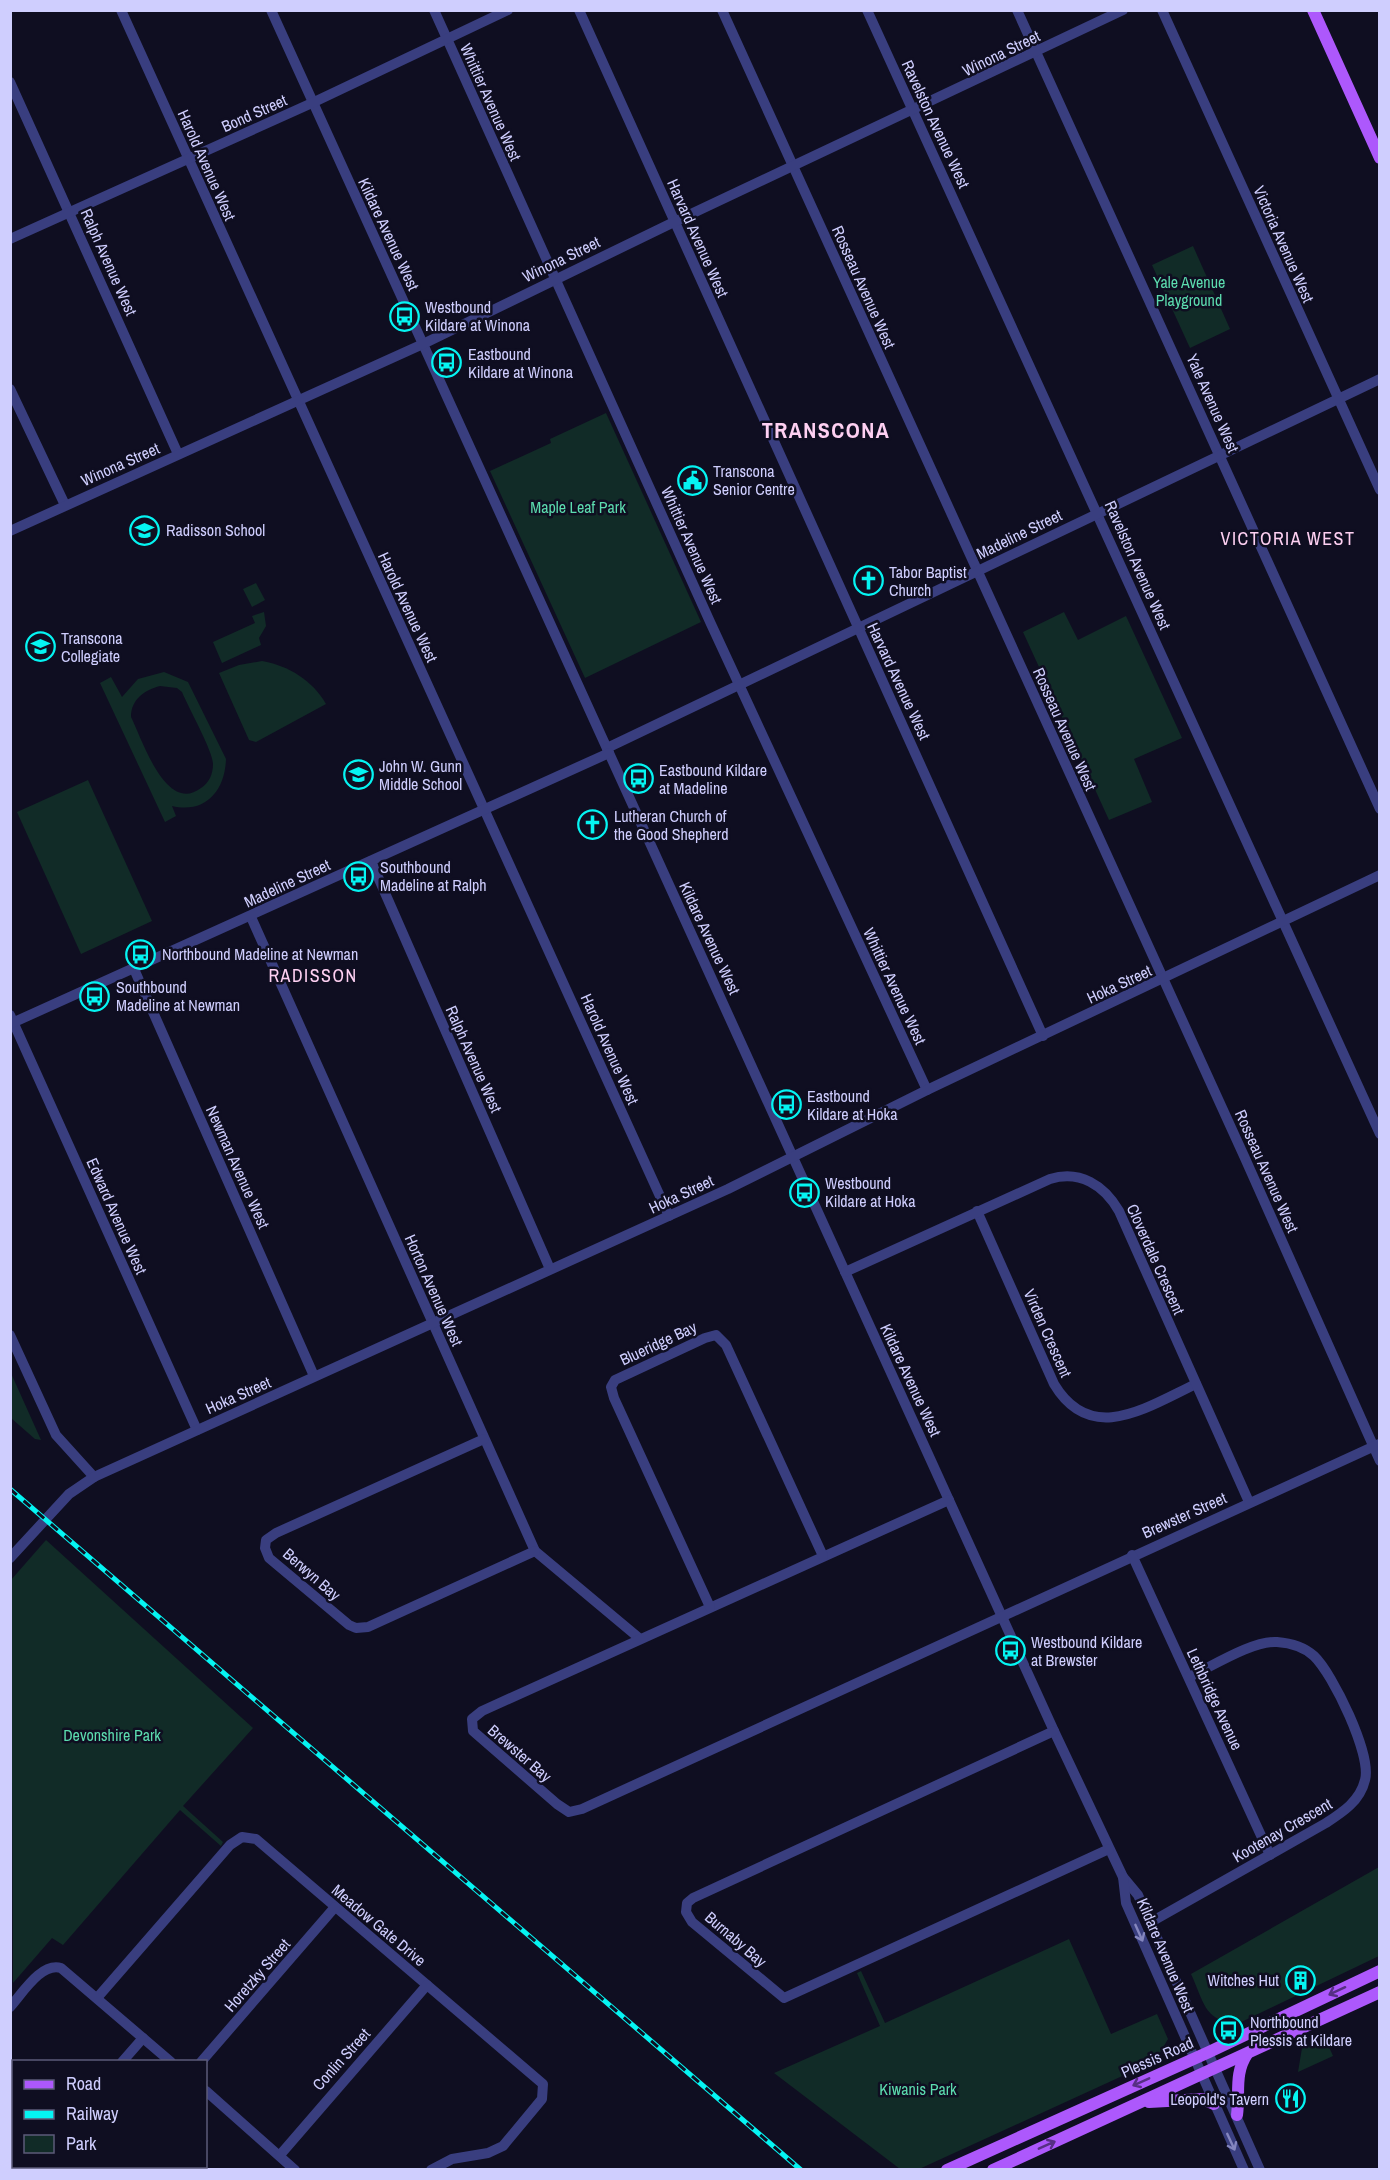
<svg xmlns="http://www.w3.org/2000/svg" width="1390" height="2180" font-family="'Archivo Narrow',sans-serif">
<style>
.green{fill:#112b27;fill-rule:evenodd}
.lines{fill:none;stroke-linecap:round;stroke-linejoin:round}
.minor{stroke:#393e7f;stroke-width:10}
.major{stroke:#ad58fc;stroke-width:12}
.rail-casing{stroke:#05f4f2;stroke-width:5}
.rail{stroke:#0f0e21;stroke-width:3;stroke-dasharray:9;stroke-linecap:butt}
.oneway{stroke:#8486be}
.oneway2{stroke:#562f84}
.labels{text-anchor:middle;dominant-baseline:central;stroke-width:5;stroke-linejoin:round;paint-order:stroke}
.street-label{font-size:16px;fill:#cfcefe;stroke:#0f0e21}
.park-label{font-size:16px;fill:#5cdcaf;stroke:#0f0e21}
.poi-label{font-size:16px;fill:#cfcefe;stroke:#0f0e21;text-anchor:start}
.neighbourhood-label{font-size:18px;letter-spacing:1.5px;fill:#fed0f2;stroke:#0f0e21}
.district-label{font-size:22px;font-weight:bold;letter-spacing:1.5px;fill:#fed0f2;stroke:#0f0e21}
</style>
<rect width="100%" height="100%" fill="#0f0e21"/>
<g class="green">
<path d="M1193 246 1230 329 1190 348 1152 265Z"/>
<path d="M606 413 701 622 585 678 490 471 551 443 550 439Z"/>
<path d="M256 583 265 600 252 607 243 589Z"/>
<path d="M264 612 266 626 259 638 261 645 222 663 213 642 255 623 252 616Z"/>
<path d="M1064 612 1078 640 1126 616 1182 738 1134 759 1152 802 1109 820 1023 632Z"/>
<path d="M262 661C289 666 312 680 326 704L256 742 249 740 219 673 239 665Z"/>
<path d="M164 672 188 682 226 759C225 791 205 814 172 806L176 816 165 822 100 683 111 677 122 697 138 679ZM160 686 177 688 182 692C188 707 213 751 213 764 213 774 209 783 201 788 166 815 142 739 131 717 131 699 145 690 160 686Z"/>
<path d="M88 780 152 921 81 954 17 812Z"/>
<path d="M10 1371 41 1440 35 1439 11 1418Z"/>
<path d="M46 1540 253 1728 183 1806 223 1842 221 1846 180 1810 63 1945 52 1938 13 1983 11 1580Z"/>
<path d="M1379 1867V1956L1235 2025C1203 2018 1204 2002 1191 1974Z"/>
<path d="M1069 1939 1111 2034 1157 2014 1168 2039 1155 2061 917 2170 900 2169 774 2073 880 2026 857 1973 861 1971 885 2023Z"/>
<path d="M1325 2038 1333 2056 1298 2072 1302 2048Z"/>
</g>
<g class="lines">
<g class="minor">
<path d="M121 10 669 1216"/>
<path d="M271 10 1054 1731 1123 1877 1138 1895 1260 2170"/>
<path d="M434 10 711 624 927 1090"/>
<path d="M579 10 1043 1036"/>
<path d="M722 10 1244 1156 1380 1461"/>
<path d="M867 10 1380 1134"/>
<path d="M1017 10 1380 809"/>
<path d="M1162 10 1380 490"/>
<path d="M10 82 178 454"/>
<path d="M10 239 312 103 508 10"/>
<path d="M10 389 65 505"/>
<path d="M10 531 423 344 674 222 1123 10"/>
<path d="M607 748 1380 379"/>
<path d="M371 861 550 1269"/>
<path d="M251 917 535 1551 639 1638"/>
<path d="M134 969 314 1376"/>
<path d="M10 1015 197 1430"/>
<path d="M10 1024 609 753"/>
<path d="M977 1211 1054 1384C1091 1446 1147 1407 1196 1384"/>
<path d="M845 1272 1050 1179C1080 1170 1104 1185 1119 1211L1249 1502"/>
<path d="M10 1335 56 1435 94 1477"/>
<path d="M484 1439 276 1533 266 1540 265 1548 269 1558 349 1625 356 1628 368 1627 535 1551"/>
<path d="M949 1500 482 1711 472 1719 473 1731 557 1804 569 1812 582 1809 1379 1444"/>
<path d="M1132 1555 1270 1855"/>
<path d="M10 1558 69 1494 94 1477 728 1189 927 1090 1380 875"/>
<path d="M710 1607 614 1398 611 1387 615 1380 705 1338 716 1335 726 1345 823 1556"/>
<path d="M1054 1731 693 1898 687 1903 686 1912 692 1922 784 1998 1109 1849"/>
<path d="M1123 1877 1126 1903 1244 2170"/>
<path d="M1151 1922 1326 1823C1343 1812 1360 1801 1365 1780 1372 1755 1333 1674 1314 1656 1303 1646 1291 1643 1277 1642 1253 1640 1211 1667 1189 1677"/>
<path d="M97 1998 230 1845 242 1837 256 1839 543 2084 542 2099 503 2146 488 2153 452 2159 431 2170"/>
<path d="M10 2007C22 1994 41 1962 61 1968L171 2062"/>
<path d="M122 2062 143 2038"/>
<path d="M201 2062 335 1907"/>
<path d="M206 2091 295 2170"/>
<path d="M280 2155 427 1985"/>
<path d="M29 2170 32 2166"/>
</g>
<g class="major">
<path d="M1313 10 1380 158"/>
<path d="M1149 2102 1203 2099 1214 2104"/>
<path d="M1237 2115C1240 2092 1234 2074 1247 2054"/>
<path d="M947 2170 1209 2052 1380 1971"/>
<path d="M993 2170 1380 1992"/>
</g>
<defs>
<path id="rail" d="M10 1489 801 2170"/>
</defs>
<use href="#rail" class="rail-casing"/>
<use href="#rail" class="rail"/>
</g>
<defs><path id="oneway-shaft" d="M-6 0H5M1.5-3L5.5 0L1.5 3" fill="none" stroke-width="1.6" stroke-linecap="round" stroke-linejoin="round" transform="scale(1.5)"/></defs>
<g class="oneway">
<use href="#oneway-shaft" transform="translate(1139 1933) rotate(66)"/>
<use href="#oneway-shaft" transform="translate(1231 2142) rotate(65)"/>
</g>
<g class="oneway2">
<use href="#oneway-shaft" transform="translate(1337 1991) rotate(155)"/>
<use href="#oneway-shaft" transform="translate(1141 2082) rotate(156)"/>
<use href="#oneway-shaft" transform="translate(1047 2145) rotate(-24)"/>
</g>
<defs>
<symbol id="bus-ring" viewBox="-11 -11 22 22"><circle r="9.5" fill="#0f0e21" stroke="#05f4f2" stroke-width="1.5"/><path d="M-5-6H5V4H4V6H2V4H-2V6H-4V4H-5ZM-3.5-4V0h7V-4ZM-3.5 1.2v1.5H-2V1.2ZM2 1.2v1.5H3.5V1.2Z" fill="#05f4f2"/></symbol>
<symbol id="civic-ring" viewBox="-11 -11 22 22"><circle r="9.5" fill="#0f0e21" stroke="#05f4f2" stroke-width="1.5"/><path d="M-.6-6.5H3V-4.5H.6V-3L4-1V1h2V6H-6V1h2V-1L-.6-3ZM-1.2 2.5V6h2.4V2.5Z" fill="#05f4f2"/></symbol>
<symbol id="school-ring" viewBox="-11 -11 22 22"><circle r="9.5" fill="#0f0e21" stroke="#05f4f2" stroke-width="1.5"/><path d="M0-5L7-2L0 1L-7-2ZM-4 1L0 2.5L4 1V4Q0 6-4 4Z" fill="#05f4f2"/></symbol>
<symbol id="church-ring" viewBox="-11 -11 22 22"><circle r="9.5" fill="#0f0e21" stroke="#05f4f2" stroke-width="1.5"/><path d="M-1.2-6h2.4v3.5h3.3v2.4h-3.3V6h-2.4V-.1h-3.3v-2.4h3.3Z" fill="#05f4f2"/></symbol>
<symbol id="building-ring" viewBox="-11 -11 22 22"><circle r="9.5" fill="#0f0e21" stroke="#05f4f2" stroke-width="1.5"/><path d="M-4-6H4V6H1V3H-1V6H-4ZM-2.5-4.3h1.7v1.8h-1.7ZM.8-4.3h1.7v1.8H.8ZM-2.5-1h1.7V.8h-1.7ZM.8-1h1.7V.8H.8Z" fill="#05f4f2"/></symbol>
<symbol id="restaurant-ring" viewBox="-11 -11 22 22"><circle r="9.5" fill="#0f0e21" stroke="#05f4f2" stroke-width="1.5"/><path d="M-5-6h1v4h1v-4h1v4h1v-4h1v5L-1.5 .5V6h-2V.5L-5-1ZM5-6V6H3V1.5H1.5Q1.5-4 5-6Z" fill="#05f4f2"/></symbol>
</defs>
<g fill-rule="evenodd">
<use href="#bus-ring" x="388" y="300" width="33" height="33"/>
<use href="#bus-ring" x="430" y="346" width="33" height="33"/>
<use href="#civic-ring" x="676" y="464" width="33" height="33"/>
<use href="#school-ring" x="128" y="514" width="33" height="33"/>
<use href="#church-ring" x="852" y="564" width="33" height="33"/>
<use href="#school-ring" x="24" y="630" width="33" height="33"/>
<use href="#school-ring" x="342" y="758" width="33" height="33"/>
<use href="#bus-ring" x="622" y="762" width="33" height="33"/>
<use href="#church-ring" x="576" y="808" width="33" height="33"/>
<use href="#bus-ring" x="342" y="860" width="33" height="33"/>
<use href="#bus-ring" x="124" y="938" width="33" height="33"/>
<use href="#bus-ring" x="78" y="980" width="33" height="33"/>
<use href="#bus-ring" x="770" y="1088" width="33" height="33"/>
<use href="#bus-ring" x="788" y="1176" width="33" height="33"/>
<use href="#bus-ring" x="994" y="1634" width="33" height="33"/>
<use href="#building-ring" x="1284" y="1964" width="33" height="33"/>
<use href="#bus-ring" x="1212" y="2014" width="33" height="33"/>
<use href="#restaurant-ring" x="1274" y="2082" width="33" height="33"/>
</g>
<g class="labels">
<g class="street-label">
<text transform="translate(1001 53) rotate(-26)">Winona Street</text>
<text transform="translate(491 102) rotate(66)">Whittier Avenue West</text>
<text transform="translate(254 113) rotate(-24)">Bond Street</text>
<text transform="translate(936 124) rotate(65)">Ravelston Avenue West</text>
<text transform="translate(207 165) rotate(66)">Harold Avenue West</text>
<text transform="translate(389 234) rotate(65)">Kildare Avenue West</text>
<text transform="translate(698 238) rotate(66)">Harvard Avenue West</text>
<text transform="translate(1284 244) rotate(66)">Victoria Avenue West</text>
<text transform="translate(561 259) rotate(-26)">Winona Street</text>
<text transform="translate(109 262) rotate(66)">Ralph Avenue West</text>
<text transform="translate(864 287) rotate(66)">Rosseau Avenue West</text>
<text transform="translate(1213 403) rotate(66)">Yale Avenue West</text>
<text transform="translate(120 464) rotate(-24)">Winona Street</text>
<text transform="translate(1019 534) rotate(-26)">Madeline Street</text>
<text transform="translate(692 545) rotate(66)">Whittier Avenue West</text>
<text transform="translate(1138 565) rotate(66)">Ravelston Avenue West</text>
<text transform="translate(408 607) rotate(65)">Harold Avenue West</text>
<text transform="translate(899 681) rotate(65)">Harvard Avenue West</text>
<text transform="translate(1065 729) rotate(66)">Rosseau Avenue West</text>
<text transform="translate(287 883) rotate(-25)">Madeline Street</text>
<text transform="translate(710 938) rotate(65)">Kildare Avenue West</text>
<text transform="translate(1119 984) rotate(-25)">Hoka Street</text>
<text transform="translate(895 986) rotate(65)">Whittier Avenue West</text>
<text transform="translate(610 1049) rotate(66)">Harold Avenue West</text>
<text transform="translate(474 1059) rotate(66)">Ralph Avenue West</text>
<text transform="translate(238 1167) rotate(66)">Newman Avenue West</text>
<text transform="translate(1267 1171) rotate(66)">Rosseau Avenue West</text>
<text transform="translate(681 1194) rotate(-25)">Hoka Street</text>
<text transform="translate(117 1216) rotate(66)">Edward Avenue West</text>
<text transform="translate(1156 1259) rotate(66)">Cloverdale Crescent</text>
<text transform="translate(434 1290) rotate(66)">Horton Avenue West</text>
<text transform="translate(1048 1333) rotate(66)">Virden Crescent</text>
<text transform="translate(658 1343) rotate(-25)">Blueridge Bay</text>
<text transform="translate(911 1380) rotate(65)">Kildare Avenue West</text>
<text transform="translate(238 1395) rotate(-24)">Hoka Street</text>
<text transform="translate(1184 1515) rotate(-24)">Brewster Street</text>
<text transform="translate(312 1574) rotate(41)">Berwyn Bay</text>
<text transform="translate(1215 1699) rotate(65)">Lethbridge Avenue</text>
<text transform="translate(520 1753) rotate(41)">Brewster Bay</text>
<text transform="translate(1282 1830) rotate(-30)">Kootenay Crescent</text>
<text transform="translate(379 1925) rotate(40)">Meadow Gate Drive</text>
<text transform="translate(736 1939) rotate(41)">Burnaby Bay</text>
<text transform="translate(1166 1955) rotate(67)">Kildare Avenue West</text>
<text transform="translate(257 1975) rotate(-49)">Horetzky Street</text>
<text transform="translate(1157 2057) rotate(-24)">Plessis Road</text>
<text transform="translate(341 2059) rotate(-48)">Conlin Street</text>
</g>
<g class="park-label">
<text x="1189" y="282">Yale Avenue<tspan x="1189" dy="18">Playground</tspan></text>
<text x="578" y="507">Maple Leaf Park</text>
<text x="112" y="1735">Devonshire Park</text>
<text x="918" y="2089">Kiwanis Park</text>
</g>
<g class="poi-label">
<text x="425" y="307">Westbound<tspan x="425" dy="18">Kildare at Winona</tspan></text>
<text x="468" y="354">Eastbound<tspan x="468" dy="18">Kildare at Winona</tspan></text>
<text x="713" y="471">Transcona<tspan x="713" dy="18">Senior Centre</tspan></text>
<text x="166" y="530">Radisson School</text>
<text x="889" y="572">Tabor Baptist<tspan x="889" dy="18">Church</tspan></text>
<text x="61" y="638">Transcona<tspan x="61" dy="18">Collegiate</tspan></text>
<text x="379" y="766">John W. Gunn<tspan x="379" dy="18">Middle School</tspan></text>
<text x="659" y="770">Eastbound Kildare<tspan x="659" dy="18">at Madeline</tspan></text>
<text x="614" y="816">Lutheran Church of<tspan x="614" dy="18">the Good Shepherd</tspan></text>
<text x="380" y="867">Southbound<tspan x="380" dy="18">Madeline at Ralph</tspan></text>
<text x="162" y="954">Northbound Madeline at Newman</text>
<text x="116" y="987">Southbound<tspan x="116" dy="18">Madeline at Newman</tspan></text>
<text x="807" y="1096">Eastbound<tspan x="807" dy="18">Kildare at Hoka</tspan></text>
<text x="825" y="1183">Westbound<tspan x="825" dy="18">Kildare at Hoka</tspan></text>
<text x="1031" y="1642">Westbound Kildare<tspan x="1031" dy="18">at Brewster</tspan></text>
<text x="1279" y="1980" text-anchor="end">Witches Hut</text>
<text x="1250" y="2022">Northbound<tspan x="1250" dy="18">Plessis at Kildare</tspan></text>
<text x="1269" y="2099" text-anchor="end">Leopold's Tavern</text>
</g>
<g class="neighbourhood-label">
<text x="1288" y="538">VICTORIA WEST</text>
<text x="313" y="975">RADISSON</text>
</g>
<g class="district-label">
<text x="826" y="430">TRANSCONA</text>
</g>
</g>
<rect width="1390" height="2180" fill="none" stroke="#cfcefe" stroke-width="24"/>
<rect x="12" y="2060" width="195" height="108" fill="#0f0e21" stroke="#5c5b79" stroke-width="1.5"/>
<rect x="24" y="2080" width="30" height="9" fill="#ad58fc" stroke="#5c5b79" stroke-width="1.5"/>
<text x="66" y="2090" font-size="18" fill="#cfcefe">Road</text>
<rect x="24" y="2110" width="30" height="9" fill="#05f4f2" stroke="#5c5b79" stroke-width="1.5"/>
<text x="66" y="2120" font-size="18" fill="#cfcefe">Railway</text>
<rect x="24" y="2135" width="30" height="18" fill="#112b27" stroke="#5c5b79" stroke-width="1.5"/>
<text x="66" y="2150" font-size="18" fill="#cfcefe">Park</text>
</svg>
